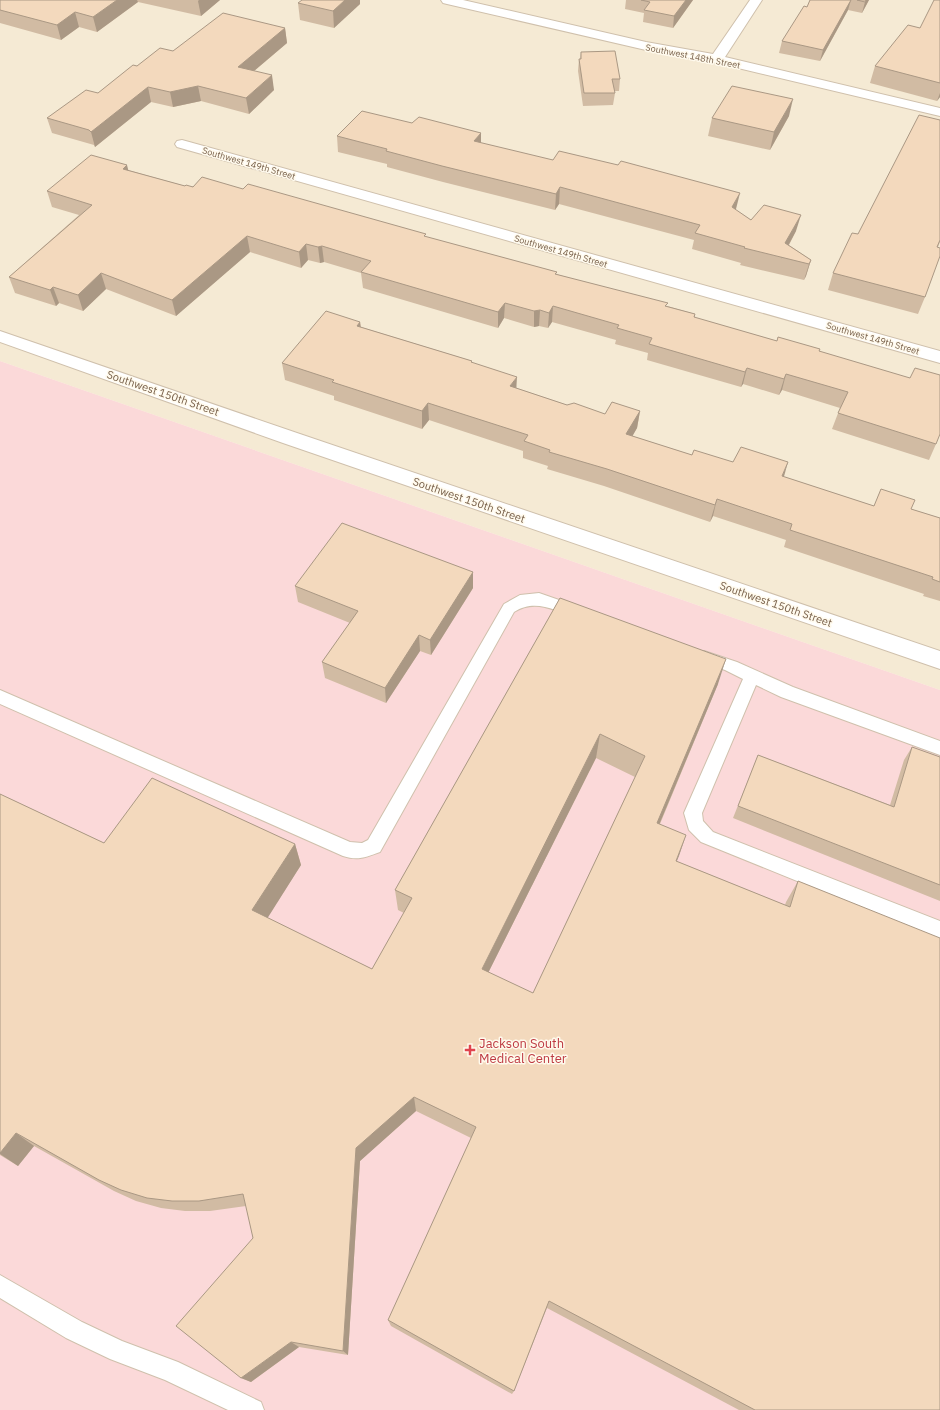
<svg xmlns="http://www.w3.org/2000/svg" width="940" height="1410" font-family="'IBM Plex Sans',sans-serif">
<style>
.residential{fill:#f5ead4}
.medical{fill:#fbd9d9}
.lines{fill:none;stroke-linecap:round;stroke-linejoin:round}
.service-casing{stroke:#cfc0ac;stroke-width:2}
.minor-casing{stroke:#cfc0ac;stroke-width:2}
.service{fill:#fff;fill-rule:evenodd}
.minor{fill:#fff;fill-rule:evenodd}
.wall{fill:#d1bba3;fill-rule:evenodd}
.shaded-wall{fill:#aa9884}
.building{fill:#f3d9bd;stroke:#aa9884;fill-rule:evenodd}
.health-dot{fill:#e0444e;stroke:#fffaed;stroke-width:1.5}
.labels{text-anchor:middle;dominant-baseline:central;stroke-width:3;stroke-linejoin:round;paint-order:stroke}
.far-street-label{font-size:9px;fill:#78604a;stroke:#fffaed}
.street-label{font-size:11px;fill:#78604a;stroke:#fffaed}
.near-health-label{font-size:13px;fill:#be3a42;stroke:#fffaed;text-anchor:start}
</style>
<rect width="100%" height="100%" fill="#fdf7e6"/>
<path class="residential" d="M0 0H940V690L0 361Z"/>
<path class="medical" d="M0 361 940 690V1410H0Z"/>
<g class="lines">
<defs>
<g id="service">
<path d="M539 593 582 608 585 612 582 616 577 618C555 611 536 598 514 612L380 852C366 857 358 861 343 856L0 704V690L350 842 362 843 368 840 504 604 520 595Z"/>
<path d="M704 651 737 662 793 687 940 741V755L781 697 756 685 702 813 703 821 713 832 940 921V939L701 842 689 830 684 813 743 679 725 670 699 661 696 657 699 653Z"/>
<path d="M0 1275 82 1322 122 1341 178 1362 261 1402 264 1410H228L165 1380 110 1359 66 1338 0 1298Z"/>
</g>
<g id="minor">
<path d="M441 0H463L646 42 713 54 750 0H762L725 57 940 108V116L717 63 646 50 447 4 443 3Z"/>
<path d="M182 140 940 351V363L177 147 175 144 177 141Z"/>
<path d="M0 331 297 433 940 651V669L283 443 0 342Z"/>
</g>
</defs>
<use href="#service" class="service-casing"/>
<use href="#minor" class="minor-casing"/>
<use href="#service" class="service"/>
<use href="#minor" class="minor"/>
</g>
<g class="wall">
<path d="M0 0H220L201 16 138 2 97 32 79 27 61 40 0 23Z"/>
<path d="M626 0H693L673 28 643 22 644 13 625 9Z"/>
<path d="M810 0H869L862 13 848 10 820 61 779 53 782 41 807 7Z"/>
<path d="M940 0V97L937 101 870 83 875 66 920 28Z"/>
<path d="M298 3 360 4 334 28 300 20Z"/>
<path d="M285 28 287 43 254 71 274 90 249 114 201 101 173 107 151 102 95 147 94 145 52 133 47 118 98 93 137 66 173 51Z"/>
<path d="M581 52 620 79 619 91H614L615 93 613 105 583 106 578 71 579 59H580Z"/>
<path d="M789 116 770 150 708 136 712 118Z"/>
<path d="M940 120V242L938 247 925 297 918 314 828 290 833 273 858 234Z"/>
<path d="M412 123 481 133V143L736 209V210L751 220 796 231 789 245 811 260 806 276 804 280 740 265 741 263 692 249 694 240 559 204 555 210 443 182 387 167V164L338 152 337 136Z"/>
<path d="M128 170 185 186 243 189 426 237 557 272 556 274 695 314V318L777 341 820 351 936 444 929 460 832 429 840 408 782 390 779 395 743 384 741 387 647 360 648 353 615 344 616 340 552 322 548 328 539 326 534 327 504 318 498 328 363 288 361 273 324 262 320 263 308 260 301 268 250 252 176 316 106 289 83 311 59 303 56 306 15 293 9 277 79 215 52 207 47 191Z"/>
<path d="M360 322 361 327 472 361V363L516 388 567 405 605 414 640 411 637 428 632 436 692 455 733 462 784 477 874 506 881 489 911 509 940 518V601L923 596 924 594 784 547 786 540 713 516 710 522 604 486 547 469 548 466 523 458V451L429 420 422 429 334 400V396L285 380 282 363Z"/>
<path d="M295 586 473 588 431 655 420 651 386 703 325 678 322 662 350 623 298 602Z"/>
<path d="M560 598 718 684 660 824 676 861 785 905 786 902 798 881 940 1410H739L547 1308 514 1391 512 1394 391 1326 388 1320 471 1138 416 1111 360 1161 348 1355 299 1347 251 1382 241 1378 253 1238 246 1206 210 1211H185L161 1208 136 1201 114 1191 34 1146 18 1166 0 1155V794L104 843 295 844 301 865 267 918 372 969 404 913 398 910 395 890ZM596 758 635 777 533 993 488 973Z"/>
<path d="M912 747 940 757V901L733 818 758 755 890 805 904 760Z"/>
</g>
<g class="shaded-wall">
<path d="M117 0H137L138 2 97 32 93 17Z"/>
<path d="M199 0H220L201 16 198 1Z"/>
<path d="M345 0H360V4L334 28 333 11Z"/>
<path d="M686 0H693L673 28 674 16Z"/>
<path d="M851 0 848 10 820 61 823 50Z"/>
<path d="M866 0H869L862 13 865 2Z"/>
<path d="M75 12 79 27 61 40 57 25Z"/>
<path d="M285 28 287 43 241 82 238 67Z"/>
<path d="M272 75 274 90 249 114 246 98Z"/>
<path d="M198 86 201 101 173 107 170 92Z"/>
<path d="M148 87 151 102 95 147 91 132Z"/>
<path d="M940 93V97L937 101Z"/>
<path d="M793 99 789 116 770 150 774 132Z"/>
<path d="M481 133V149L474 141Z"/>
<path d="M127 165 131 181 123 169Z"/>
<path d="M560 187 559 204 555 210 556 194Z"/>
<path d="M740 193 736 209 728 223 732 207Z"/>
<path d="M801 215 796 231 781 259 785 243Z"/>
<path d="M247 236 250 252 176 316 172 300Z"/>
<path d="M306 244 308 260 301 268 299 252Z"/>
<path d="M322 246 324 262 320 263 318 247Z"/>
<path d="M811 260 806 276 804 280 809 264Z"/>
<path d="M101 273 106 289 83 311 78 295Z"/>
<path d="M53 287 59 303 56 306 50 290Z"/>
<path d="M505 303 504 318 498 328V312Z"/>
<path d="M553 306 552 322 548 328 549 313Z"/>
<path d="M540 310 539 326 534 327V311Z"/>
<path d="M360 322 362 340 357 326Z"/>
<path d="M747 368 743 384 741 387 745 372Z"/>
<path d="M786 374 782 390 779 395 784 379Z"/>
<path d="M517 377 516 394 510 386Z"/>
<path d="M428 403 429 420 422 429V411Z"/>
<path d="M640 411 637 428 624 451 626 434Z"/>
<path d="M788 462 783 480 782 476Z"/>
<path d="M717 499 713 516 710 522 715 505Z"/>
<path d="M473 572V588L431 655 430 640Z"/>
<path d="M419 635 420 651 386 703 385 688Z"/>
<path d="M726 659 718 684 651 844 657 823Z"/>
<path d="M600 734 596 758 481 987 482 969Z"/>
<path d="M686 835 679 856 668 882 676 861Z"/>
<path d="M295 844 301 865 260 930 252 910Z"/>
<path d="M414 1097 416 1111 360 1161 348 1355 343 1351 356 1148Z"/>
<path d="M16 1133 34 1146 18 1166 0 1154V1153Z"/>
<path d="M291 1342 299 1347 251 1382 241 1378Z"/>
</g>
<g class="building">
<path d="M0 0H117L93 17 75 12 57 25 0 10Z"/>
<path d="M302 0H345L333 11 298 3Z"/>
<path d="M641 0H686L674 16 644 10 650 2Z"/>
<path d="M810 0H851L823 50 782 41 804 6 807 7Z"/>
<path d="M857 0H866L865 2Z"/>
<path d="M934 0H940V83L875 66 908 25 920 28Z"/>
<path d="M223 13 285 28 238 67 272 75 246 98 198 86 170 92 148 87 91 132 89 130 47 118 86 90 98 93 133 65 137 66 160 48 173 51Z"/>
<path d="M615 51 620 79H612L615 93H584L579 59H581V52Z"/>
<path d="M732 86 793 99 774 132 712 118Z"/>
<path d="M362 111 412 123 419 117 481 133 474 141 553 160 559 151 618 165 621 161 740 193 732 207 751 220 764 205 801 215 785 243 811 260 809 264 744 248 745 247 695 233 700 225 560 187 556 194 442 166 386 151 387 149 337 136Z"/>
<path d="M919 115 940 120V240L937 247 940 248V256L925 297 833 273 852 233 858 234Z"/>
<path d="M91 155 127 165 123 169 185 186 186 185 193 187 202 177 243 189 248 184 426 234 424 236 557 272 555 274 668 303 665 306 695 314 694 317 777 341 778 337 820 349 819 351 910 378 915 368 940 375V434L936 444 838 413 848 392 786 374 784 379 747 368 745 372 649 344 652 338 617 328 619 325 553 306 549 313 540 310 534 311 505 303 498 312 361 272 371 261 322 246 318 247 306 244 299 252 247 236 172 300 101 273 78 295 53 287 50 290 9 277 92 205 47 191Z"/>
<path d="M326 311 360 322 357 326 472 361 471 362 517 377 510 386 567 405 574 403 605 414 612 402 640 411 626 434 692 455 694 450 733 462 741 447 788 462 782 476 874 506 881 489 915 500 911 509 940 518V582L932 579 933 577 790 530 792 524 717 499 715 505 607 469 549 452 550 450 524 441 528 435 428 403 422 411 332 382 334 380 282 363Z"/>
<path d="M342 523 473 572 430 640 419 635 385 688 322 662 358 611 295 586Z"/>
<path d="M560 598 726 659 657 823 686 835 676 861 790 907 798 881 940 938V1410H755L549 1301 514 1391 388 1320 476 1127 414 1097 356 1148 343 1351 291 1342 241 1378 176 1326 253 1238 243 1194 199 1201H172L147 1198 121 1190 99 1180 16 1133 0 1153V794L104 843 152 778 295 844 252 910 372 969 412 898 395 890ZM600 734 645 756 533 993 482 969Z"/>
<path d="M912 747 940 757V885L738 806 758 755 894 807Z"/>
</g>
<path class="health-dot" d="M468 1044h4v4h4v4h-4v4h-4v-4h-4v-4h4z"/>
<g class="labels">
<g class="far-street-label">
<text transform="translate(693 56) rotate(11)">Southwest 148th Street</text>
<text transform="translate(249 163) rotate(16)">Southwest 149th Street</text>
<text transform="translate(561 251) rotate(16)">Southwest 149th Street</text>
<text transform="translate(873 338) rotate(16)">Southwest 149th Street</text>
</g>
<g class="street-label">
<text transform="translate(163 393) rotate(19)">Southwest 150th Street</text>
<text transform="translate(469 500) rotate(19)">Southwest 150th Street</text>
<text transform="translate(776 604) rotate(19)">Southwest 150th Street</text>
</g>
<g class="near-health-label">
<text x="479" y="1043">Jackson South<tspan x="479" dy="15">Medical Center</tspan></text>
</g>
</g>
</svg>
